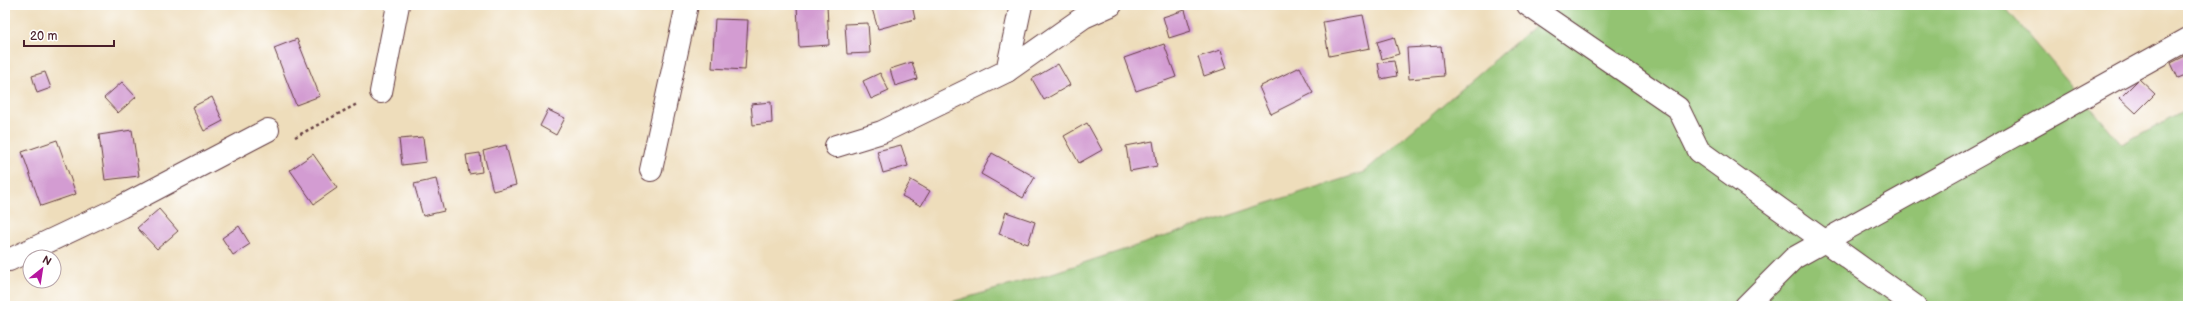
<svg xmlns="http://www.w3.org/2000/svg" width="2193" height="311" font-family="'Balsamiq Sans',sans-serif">
<style>
.green{fill:#93c372;stroke:#6e714e}
.building{fill:#d39cd2}
.lines{fill:none;stroke-linecap:round;stroke-linejoin:round}
.street-casing{stroke:#633c41;stroke-width:24}
.path{stroke:#633c41;stroke-width:2.5;stroke-dasharray:3 3;stroke-linecap:butt}
.street{stroke:#fff;stroke-width:22}
</style>
<rect width="100%" height="100%" fill="#fff"/>
<filter id="ink" filterUnits="userSpaceOnUse"><feTurbulence type="fractalNoise" baseFrequency=".025" numOctaves="2"/><feDisplacementMap in="SourceGraphic" scale="8" xChannelSelector="R" yChannelSelector="G"/><feConvolveMatrix kernelMatrix="1 2 1 2 8 2 1 2 1" color-interpolation-filters="sRGB"/></filter>
<filter id="wash" filterUnits="userSpaceOnUse"><feTurbulence type="fractalNoise" baseFrequency=".012" numOctaves="4" result="noise"/><feDisplacementMap in="SourceGraphic" scale="16" xChannelSelector="R" yChannelSelector="G"/><feGaussianBlur stdDeviation="0.9" result="paint"/><feColorMatrix in="noise" values="0 0 0 0 0 0 0 0 0 0 0 0 0 0 0 0 0 1.4 0 .05"/><feComposite in="paint" operator="in"/></filter>
<g filter="url(#wash)">
<rect width="100%" height="100%" fill="#edb"/>
<path class="green" d="M1559 5H2003L2122 144 2188 108V306H937L1043 276 1364 172Z"/>
<g id="blocks">
<g class="building">
<path d="M141 5H155L143 9Z"/>
<path d="M797 5H827L829 45 799 47Z"/>
<path d="M871 5H912L915 19 878 29Z"/>
<path d="M1185 10 1191 31 1169 38 1163 17Z"/>
<path d="M1363 15 1370 48 1329 56 1323 22Z"/>
<path d="M715 19 748 20 745 70 712 68Z"/>
<path d="M868 23 870 53 847 54 845 24Z"/>
<path d="M1394 37 1399 54 1382 59 1377 42Z"/>
<path d="M297 39 320 96 296 105 274 48Z"/>
<path d="M1164 44 1176 77 1136 91 1124 58Z"/>
<path d="M1441 46 1444 76 1409 79 1407 48Z"/>
<path d="M1221 50 1227 68 1204 76 1198 57Z"/>
<path d="M2185 56 2188 62V74L2178 78 2171 63Z"/>
<path d="M1394 61 1397 76 1381 79 1378 63Z"/>
<path d="M912 62 917 79 895 86 890 69Z"/>
<path d="M1058 64 1070 85 1044 100 1032 79Z"/>
<path d="M1300 67 1313 93 1271 114 1259 87Z"/>
<path d="M45 72 51 88 37 93 32 76Z"/>
<path d="M880 73 889 91 871 99 863 81Z"/>
<path d="M2139 79 2155 94 2136 113 2120 98Z"/>
<path d="M122 82 136 97 118 113 104 98Z"/>
<path d="M212 97 223 121 204 131 192 107Z"/>
<path d="M771 102 772 123 753 125 751 104Z"/>
<path d="M548 110 565 118 556 135 540 126Z"/>
<path d="M1087 123 1102 150 1079 163 1064 136Z"/>
<path d="M132 130 139 176 105 180 99 135Z"/>
<path d="M423 137 426 162 402 165 399 139Z"/>
<path d="M57 140 76 194 41 206 22 152Z"/>
<path d="M1153 141 1157 166 1130 171 1126 146Z"/>
<path d="M506 145 516 185 493 191 483 151Z"/>
<path d="M901 145 908 166 883 173 877 151Z"/>
<path d="M480 153 482 172 469 174 466 155Z"/>
<path d="M992 153 1035 177 1023 198 981 174Z"/>
<path d="M313 154 337 188 314 204 290 170Z"/>
<path d="M436 179 444 211 423 216 414 184Z"/>
<path d="M911 180 930 191 921 206 902 196Z"/>
<path d="M159 209 178 231 157 249 137 228Z"/>
<path d="M1006 212 1035 222 1028 244 999 234Z"/>
<path d="M239 226 250 244 233 255 222 238Z"/>
</g>
</g>
</g>
<g filter="url(#ink)">
<use href="#blocks" fill-opacity="0" stroke="#633c41" stroke-width="1"/>
<g class="lines">
<defs>
<g id="street">
<path d="M1528 5 1678 108 1699 151 1915 306"/>
<path d="M1007 71 1021 5"/>
<path d="M381 92 398 5"/>
<path d="M836 146 882 132 1007 71 1084 17 1111 5"/>
<path d="M651 170 687 5"/>
<path d="M5 259 9 260 121 207 268 130"/>
<path d="M1746 306 1794 258 2188 39"/>
</g>
</defs>
<use href="#street" class="street-casing"/>
<path class="path" d="M295 137 357 104"/>
<use href="#street" class="street"/>
</g>
</g>
<rect width="2193" height="311" fill="none" stroke="#fff" stroke-width="20"/>
<g transform="translate(42 269) rotate(30)"><circle r="19" fill="#ffffff" stroke="#b7a5aa"/>
<path d="M0-3L7 15L0 10L-7 15Z" fill="#b5179e"/>
<text y="-6" font-size="11" font-weight="bold" text-anchor="middle" fill="#4a1f2b">N</text>
</g>
<path d="M24 40v6h90v-6" fill="none" stroke="#4a1f2b" stroke-width="2"/>
<text x="30" y="40" font-size="12" fill="#4a1f2b" stroke="#ffffff" stroke-width="3" paint-order="stroke">20 m</text>
</svg>
